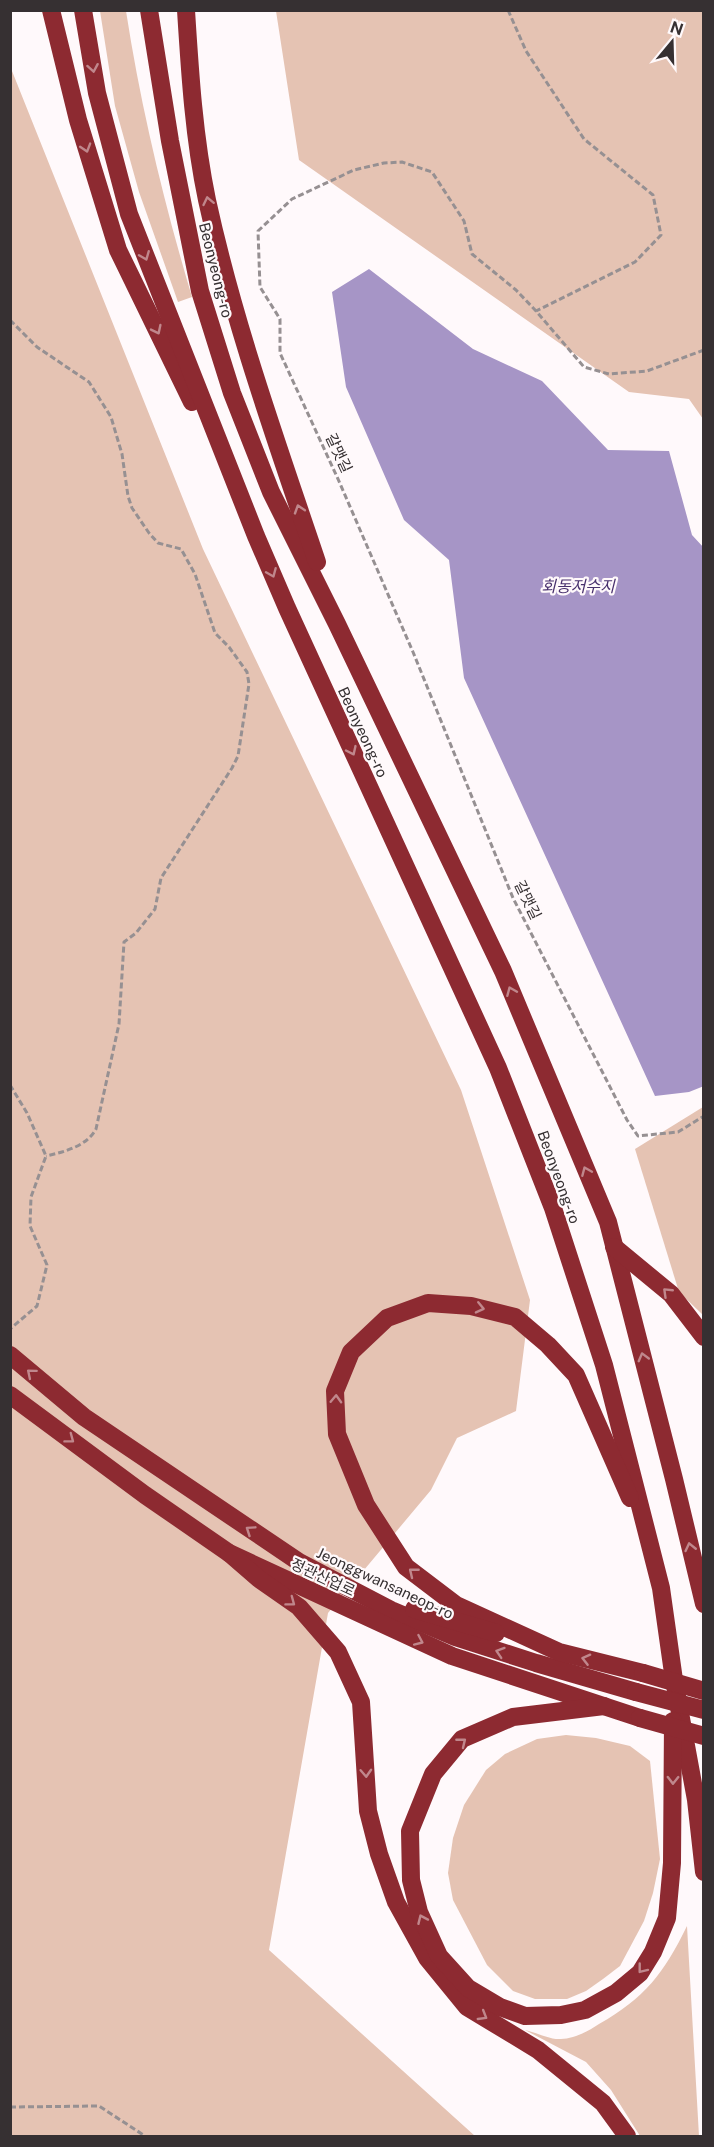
<svg xmlns="http://www.w3.org/2000/svg" width="714" height="2147" font-family="'Public Sans','Noto Sans KR',sans-serif">
<style>
.green{fill:#e5c3b3}
.water{fill:#a695c6}
.lines{fill:none;stroke-linecap:round;stroke-linejoin:round}
.path{stroke:#969092;stroke-width:3;stroke-dasharray:6 3;stroke-linecap:butt}
.highway{stroke:#8d2a31;stroke-width:18}
.highway-bridge{stroke:#8d2a31;stroke-width:18}
.oneway{stroke:#c0878c}
.labels{text-anchor:middle;dominant-baseline:central;stroke-width:4.5;stroke-linejoin:round;paint-order:stroke}
.street-label{font-size:15px;fill:#363032;stroke:#fff9fb}
.water-label{font-size:16px;font-style:italic;fill:#48306d;stroke:#fff9fb}
</style>
<rect width="100%" height="100%" fill="#fff9fb"/>
<g class="green">
<path d="M100 11H126C141 108 164 203 192 297L178 302 139 192 115 106Z"/>
<path d="M276 11H703V419L689 399 629 392 299 160Z"/>
<path d="M10 66 203 549 461 1090 530 1300 516 1411 457 1438 431 1490 328 1613 269 1950 475 2136H11Z"/>
<path d="M703 1107V1315L679 1292 635 1149Z"/>
<path d="M566 1735 596 1738 630 1746 650 1761 660 1859 653 1893 644 1921 620 1966 603 1979 586 1991 567 1999H535L513 1991 487 1965 453 1900 448 1873 453 1838 464 1805 486 1770 505 1754 537 1739Z"/>
<path d="M687 1926 699 2136H640L611 2090 586 2062 525 2030C535 2032 550 2040 561 2039 573 2039 589 2031 599 2024 645 1998 664 1973 687 1926Z"/>
</g>
<path class="water" d="M369 269 473 349 542 381 608 450 669 451 692 535 704 548V1086L689 1092 655 1096 464 678 449 560 404 520 346 387 332 292Z"/>
<g class="lines">
<g class="path">
<path d="M508 10 526 51 584 139 653 195 661 235 635 262 536 311"/>
<path d="M10 320 37 347 89 382 111 417 122 454 128 496 132 508 149 533 158 543 181 549 195 574 215 633 229 647 247 672 249 684 238 756 232 768 161 878 155 909 136 933 124 942 119 1024 96 1129C87 1146 64 1152 46 1156"/>
<path d="M704 350 647 371 609 374 584 367 536 311 516 290 472 254 464 221 432 172 402 162 384 163 354 170 292 199 258 231 260 287 280 319V353L338 479 413 652 513 898 627 1120 638 1136 678 1132 704 1116"/>
<path d="M10 1085 27 1113 46 1156 31 1197 30 1226 47 1265 37 1306 10 1329"/>
<path d="M10 2107 99 2106 145 2136"/>
</g>
<g class="highway">
<path d="M51 10 78 120 118 250 192 402"/>
<path d="M83 10 97 93 129 214 256 536 287 608 498 1068 553 1208 604 1365 661 1588 674 1680 696 1800 704 1872"/>
<path d="M149 10 170 141 200 291 232 393 271 492 337 624 503 971 608 1222 674 1479 704 1604"/>
<path d="M186 10C190 74 194 138 207 200 234 324 277 443 317 562"/>
<path d="M614 1247 671 1294 704 1337"/>
<path d="M10 1355 84 1417 299 1562 391 1610 455 1637 536 1663 636 1692"/>
<path d="M10 1395 145 1495 229 1553 452 1656 640 1718"/>
<path d="M630 1498 576 1375 548 1345 515 1317 471 1306 428 1303 387 1318 351 1352 335 1391 337 1434 366 1505 406 1567 456 1605 559 1652 643 1673"/>
<path d="M229 1553 259 1579 299 1607 338 1652 361 1702 368 1811 379 1854 396 1902 427 1958 467 2007 538 2050 603 2103 627 2136"/>
<path d="M414 1609 496 1633"/>
<path d="M604 1706 513 1717 462 1739 433 1774 410 1831 411 1880 419 1912 439 1956 468 1988 500 2007 525 2016 561 2015 585 2010 616 1993 640 1973 653 1952 667 1918 672 1863 673 1721"/>
</g>
<g class="highway-bridge">
<path d="M643 1673 704 1691"/>
<path d="M636 1692 704 1710"/>
<path d="M640 1718 704 1736"/>
</g>
</g>
<defs><path id="oneway-chevron" d="M-2-3.5L2.5 0L-2 3.5" fill="none" stroke-width="1.6" stroke-linecap="round" stroke-linejoin="round" transform="scale(1.5)"/></defs>
<g class="oneway">
<use href="#oneway-chevron" transform="translate(93 68) rotate(80)"/>
<use href="#oneway-chevron" transform="translate(86 148) rotate(73)"/>
<use href="#oneway-chevron" transform="translate(208 201) rotate(-102)"/>
<use href="#oneway-chevron" transform="translate(145 256) rotate(68)"/>
<use href="#oneway-chevron" transform="translate(157 330) rotate(64)"/>
<use href="#oneway-chevron" transform="translate(299 509) rotate(-108)"/>
<use href="#oneway-chevron" transform="translate(272 573) rotate(67)"/>
<use href="#oneway-chevron" transform="translate(352 751) rotate(65)"/>
<use href="#oneway-chevron" transform="translate(511 991) rotate(-113)"/>
<use href="#oneway-chevron" transform="translate(586 1171) rotate(-113)"/>
<use href="#oneway-chevron" transform="translate(667 1292) rotate(-136)"/>
<use href="#oneway-chevron" transform="translate(480 1308) rotate(13)"/>
<use href="#oneway-chevron" transform="translate(643 1357) rotate(-105)"/>
<use href="#oneway-chevron" transform="translate(31 1373) rotate(-140)"/>
<use href="#oneway-chevron" transform="translate(336 1399) rotate(-88)"/>
<use href="#oneway-chevron" transform="translate(70 1439) rotate(37)"/>
<use href="#oneway-chevron" transform="translate(250 1530) rotate(-146)"/>
<use href="#oneway-chevron" transform="translate(690 1547) rotate(-103)"/>
<use href="#oneway-chevron" transform="translate(413 1572) rotate(-141)"/>
<use href="#oneway-chevron" transform="translate(291 1602) rotate(37)"/>
<use href="#oneway-chevron" transform="translate(419 1641) rotate(24)"/>
<use href="#oneway-chevron" transform="translate(500 1652) rotate(-162)"/>
<use href="#oneway-chevron" transform="translate(586 1659) rotate(-166)"/>
<use href="#oneway-chevron" transform="translate(462 1742) rotate(-39)"/>
<use href="#oneway-chevron" transform="translate(366 1773) rotate(87)"/>
<use href="#oneway-chevron" transform="translate(673 1780) rotate(91)"/>
<use href="#oneway-chevron" transform="translate(422 1919) rotate(-114)"/>
<use href="#oneway-chevron" transform="translate(642 1969) rotate(128)"/>
<use href="#oneway-chevron" transform="translate(483 2016) rotate(31)"/>
</g>
<g class="labels">
<g class="street-label">
<text transform="translate(216 270) rotate(76)">Beonyeong-ro</text>
<text transform="translate(339 453) rotate(65)">갈맷길</text>
<text transform="translate(363 732) rotate(65)">Beonyeong-ro</text>
<text transform="translate(528 900) rotate(64)">갈맷길</text>
<text transform="translate(559 1177) rotate(70)">Beonyeong-ro</text>
<text transform="translate(323 1577) rotate(25)">정관산업로</text>
<text transform="translate(385 1583) rotate(25)">Jeonggwansaneop-ro</text>
</g>
<g class="water-label">
<text x="578" y="586">회동저수지</text>
</g>
</g>
<rect width="714" height="2147" fill="none" stroke="#363032" stroke-width="24"/>
<g transform="translate(672 42) rotate(19)" stroke="#fff9fb" stroke-width="4.5" paint-order="stroke">
<path d="M0-4.5L10 22L0 15L-10 22Z" fill="#363032"/>
<text y="-9" font-size="16" font-weight="bold" text-anchor="middle" fill="#363032">N</text>
</g>
</svg>
